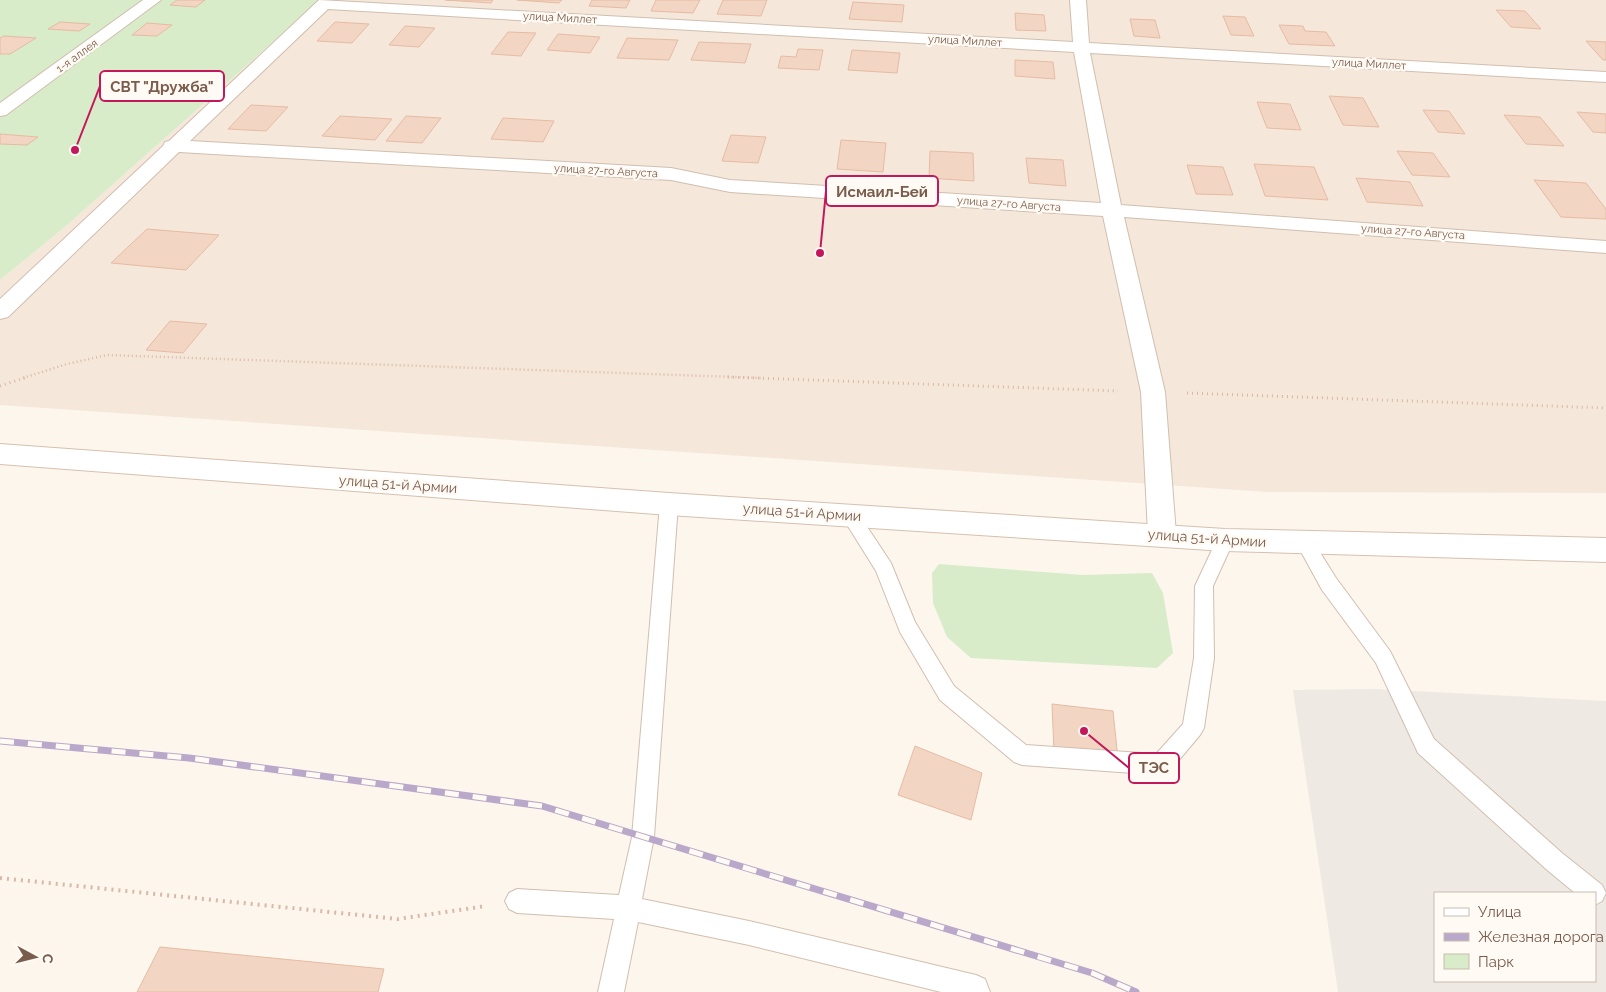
<svg xmlns="http://www.w3.org/2000/svg" width="1606" height="992" font-family="Raleway,sans-serif">
<style>
.residential{fill:#f5e8da}
.industrial{fill:#efe9e4;fill-rule:evenodd}
.green{fill:#d8ecc9}
.building{fill:#f3d5c3;stroke:#e6bba3}
.lines{fill:none;stroke-linecap:round;stroke-linejoin:round}
.service-casing{stroke:#d1beb0;stroke-width:2}
.minor-casing{stroke:#d1beb0;stroke-width:2}
.secondary-casing{stroke:#d6c0b0;stroke-width:2}
.path-far2{stroke:#d9b8a5;stroke-width:2.5;stroke-dasharray:1 3;stroke-linecap:butt}
.path-far1{stroke:#d9b8a5;stroke-width:3;stroke-dasharray:1 4;stroke-linecap:butt}
.path{stroke:#d9b8a5;stroke-width:4;stroke-dasharray:2 5;stroke-linecap:butt}
.service{fill:#fff;fill-rule:evenodd}
.minor{fill:#fff;fill-rule:evenodd}
.secondary{fill:#fff;fill-rule:evenodd}
.rail-casing{stroke:#b9a8c9;stroke-width:7}
.rail{stroke:#fffaf3;stroke-width:5;stroke-dasharray:14;stroke-linecap:butt}
.labels{text-anchor:middle;dominant-baseline:central;stroke-width:4.5;stroke-linejoin:round;paint-order:stroke}
.far-street-label{font-size:11px;fill:#7a5c4d;stroke:#fffaf3}
.street-label{font-size:14px;fill:#7a5c4d;stroke:#fffaf3}
.leader{fill:none;stroke:#c2185b;stroke-width:2}
.callout-dot{fill:#c2185b;stroke:#fffaf3;stroke-width:2}
.callout{fill:#fffaf3;stroke:#c2185b;stroke-width:2}
.callout-label{font-size:15px;text-anchor:middle;font-weight:bold;fill:#7a5c4d}
</style>
<rect width="100%" height="100%" fill="#fdf6ec"/>
<path class="residential" d="M320 0H1606V493L1267 492 0 405V280L66 226Z"/>
<path class="industrial" d="M1376 689 1606 701V992H1338L1293 690ZM1435 893H1595V981H1435Z"/>
<g class="green">
<path d="M0 0H320L66 226 0 280Z"/>
<path d="M939 564 1083 575 1152 573 1163 593 1173 653 1157 668 971 658 947 637 933 603 932 573Z"/>
</g>
<g class="building">
<path d="M177 0H205L196 7 170 5Z"/>
<path d="M445 0H493L491 3Z"/>
<path d="M517 0H562L559 3Z"/>
<path d="M592 0H630L626 8 589 6Z"/>
<path d="M656 0H700L693 13 651 11Z"/>
<path d="M723 0H767L761 16 717 14Z"/>
<path d="M853 2 904 5 902 22 849 19Z"/>
<path d="M1496 10 1525 11 1541 29 1511 27Z"/>
<path d="M1015 13 1044 15 1046 31 1016 30Z"/>
<path d="M1223 16 1245 17 1254 36 1231 35Z"/>
<path d="M1130 19 1155 20 1160 38 1134 36Z"/>
<path d="M60 22 90 24 79 31 48 29Z"/>
<path d="M335 22 369 24 352 43 317 41Z"/>
<path d="M147 23 172 25 157 36 132 35Z"/>
<path d="M1279 25 1303 26 1305 31 1326 32 1335 46 1289 44Z"/>
<path d="M405 26 435 28 419 47 389 45Z"/>
<path d="M508 32 536 33 521 56 491 54Z"/>
<path d="M558 34 600 37 590 53 547 50Z"/>
<path d="M4 36 36 38 10 54H0V38Z"/>
<path d="M627 38 678 40 669 60 617 58Z"/>
<path d="M1586 41 1606 42V60H1603Z"/>
<path d="M699 42 751 44 745 63 691 60Z"/>
<path d="M798 49 823 50 819 70 778 68 781 56 796 57Z"/>
<path d="M852 50 900 53 897 73 848 70Z"/>
<path d="M1015 60 1053 62 1055 79 1015 76Z"/>
<path d="M1329 96 1363 98 1379 127 1343 125Z"/>
<path d="M1257 102 1290 104 1301 130 1267 128Z"/>
<path d="M251 105 288 107 266 131 228 129Z"/>
<path d="M1423 110 1449 111 1465 134 1438 132Z"/>
<path d="M1577 112 1606 114V133L1593 132Z"/>
<path d="M1504 115 1540 117 1564 146 1526 144Z"/>
<path d="M340 116 392 119 375 140 322 136Z"/>
<path d="M406 116 441 118 422 143 386 141Z"/>
<path d="M503 118 554 121 543 142 491 139Z"/>
<path d="M0 134 38 137 27 145 0 144Z"/>
<path d="M731 135 766 137 758 163 722 161Z"/>
<path d="M841 140 886 143 883 172 837 169Z"/>
<path d="M930 151 973 153 974 181 929 178Z"/>
<path d="M1397 151 1433 153 1450 177 1412 175Z"/>
<path d="M1026 158 1063 160 1066 186 1029 183Z"/>
<path d="M1254 164 1314 167 1328 200 1265 196Z"/>
<path d="M1187 165 1223 167 1233 195 1196 194Z"/>
<path d="M1356 178 1410 182 1423 206 1367 202Z"/>
<path d="M1534 180 1586 183 1606 209V219L1561 217Z"/>
<path d="M147 229 219 235 186 270 111 263Z"/>
<path d="M170 321 207 324 183 353 146 350Z"/>
<path d="M1052 704 1113 711 1118 759 1054 752Z"/>
<path d="M915 746 982 773 971 820 898 795Z"/>
<path d="M160 947 384 969 378 992H137Z"/>
</g>
<g class="lines">
<defs>
<g id="service">
<path d="M669 497 675 499 678 504 654 837 642 899 749 921 976 975 985 979 990 992H941L749 945 638 922 624 992H598L614 919 517 913 509 909 505 901 509 893 517 889 619 895 632 837 660 504 663 499Z"/>
<path d="M850 508 856 510 891 563 915 622 954 686 1026 745 1156 754 1183 724 1194 658 1195 586 1219 535 1225 533 1231 535 1234 540 1213 586 1214 658 1204 728 1200 735 1169 772 1161 775 1022 765 1014 762 940 700 900 632 876 571 841 515 844 510Z"/>
<path d="M1305 536 1311 538 1336 578 1390 651 1434 739 1562 853 1602 885 1606 893 1602 901 1595 905V893H1575L1546 869 1418 753 1376 663 1322 590 1299 548 1296 543 1299 538Z"/>
</g>
<g id="minor">
<path d="M143 0H161L6 115 0 116V103Z"/>
<path d="M319 0 1073 42 1070 0H1086L1089 43 1606 72V82L1090 53 1121 205 1606 241V253L1124 217 1165 392 1176 534 1172 542 1162 545 1152 542 1148 534 1141 392 1103 216 730 192 671 180 179 152 8 317 0 319V299L163 146 165 142 169 141ZM328 9 1074 52 1101 203 730 180 671 168 190 141Z"/>
</g>
<path id="secondary" d="M0 444 669 493 1225 529 1606 538V562L1225 551 669 515 0 464Z"/>
</defs>
<use href="#service" class="service-casing"/>
<use href="#minor" class="minor-casing"/>
<use href="#secondary" class="secondary-casing"/>
<path class="path-far2" d="M23 378 67 364 107 355 763 378"/>
<g class="path-far1">
<path d="M728 377 1118 391"/>
<path d="M0 386 27 377"/>
<path d="M1187 393 1606 408"/>
</g>
<path class="path" d="M0 878 398 919 486 906"/>
<use href="#service" class="service"/>
<use href="#minor" class="minor"/>
<use href="#secondary" class="secondary"/>
<defs>
<path id="rail" d="M0 741 189 758 542 806 1092 973 1136 992"/>
</defs>
<use href="#rail" class="rail-casing"/>
<use href="#rail" class="rail"/>
</g>
<g class="labels">
<g class="far-street-label">
<text transform="translate(560 18) rotate(3)">улица Миллет</text>
<text transform="translate(965 41) rotate(3)">улица Миллет</text>
<text transform="translate(77 56) rotate(-36)">1-я аллея</text>
<text transform="translate(1369 64) rotate(3)">улица Миллет</text>
<text transform="translate(606 171) rotate(3)">улица 27-го Августа</text>
<text transform="translate(1009 204) rotate(4)">улица 27-го Августа</text>
<text transform="translate(1413 232) rotate(4)">улица 27-го Августа</text>
</g>
<g class="street-label">
<text transform="translate(398 484) rotate(4)">улица 51-й Армии</text>
<text transform="translate(802 512) rotate(4)">улица 51-й Армии</text>
<text transform="translate(1207 538) rotate(4)">улица 51-й Армии</text>
</g>
</g>
<path class="leader" d="M75 150L100 86M820 253L826 191M1084 731L1129 768"/>
<g class="callout-dot">
<circle cx="75" cy="150" r="5"/>
<circle cx="820" cy="253" r="5"/>
<circle cx="1084" cy="731" r="5"/>
</g>
<g class="callout">
<rect x="100" y="71" width="124" height="30" rx="5"/>
<rect x="826" y="176" width="112" height="30" rx="5"/>
<rect x="1129" y="753" width="50" height="30" rx="5"/>
</g>
<g class="callout-label">
<text x="162" y="92">СВТ "Дружба"</text>
<text x="882" y="197">Исмаил-Бей</text>
<text x="1154" y="773">ТЭС</text>
</g>
<rect x="1434" y="892" width="162" height="90" fill="#fffaf3" stroke="#cabbb1"/>
<rect x="1444" y="908" width="25" height="8" fill="#ffffff" stroke="#cabbb1"/>
<text x="1478" y="917" font-size="15" fill="#7a5c4d">Улица</text>
<rect x="1444" y="933" width="25" height="8" fill="#b9a8c9" stroke="#cabbb1"/>
<text x="1478" y="942" font-size="15" fill="#7a5c4d">Железная дорога</text>
<rect x="1444" y="954" width="25" height="15" fill="#d8ecc9" stroke="#cabbb1"/>
<text x="1478" y="967" font-size="15" fill="#7a5c4d">Парк</text>
<g transform="translate(35 957) rotate(97)" stroke="#fffaf3" stroke-width="4" paint-order="stroke">
<path d="M0-4L9 19L0 12L-9 19Z" fill="#7a5c4d"/>
<text y="-8" font-size="14" font-weight="bold" text-anchor="middle" fill="#7a5c4d">С</text>
</g>
</svg>
